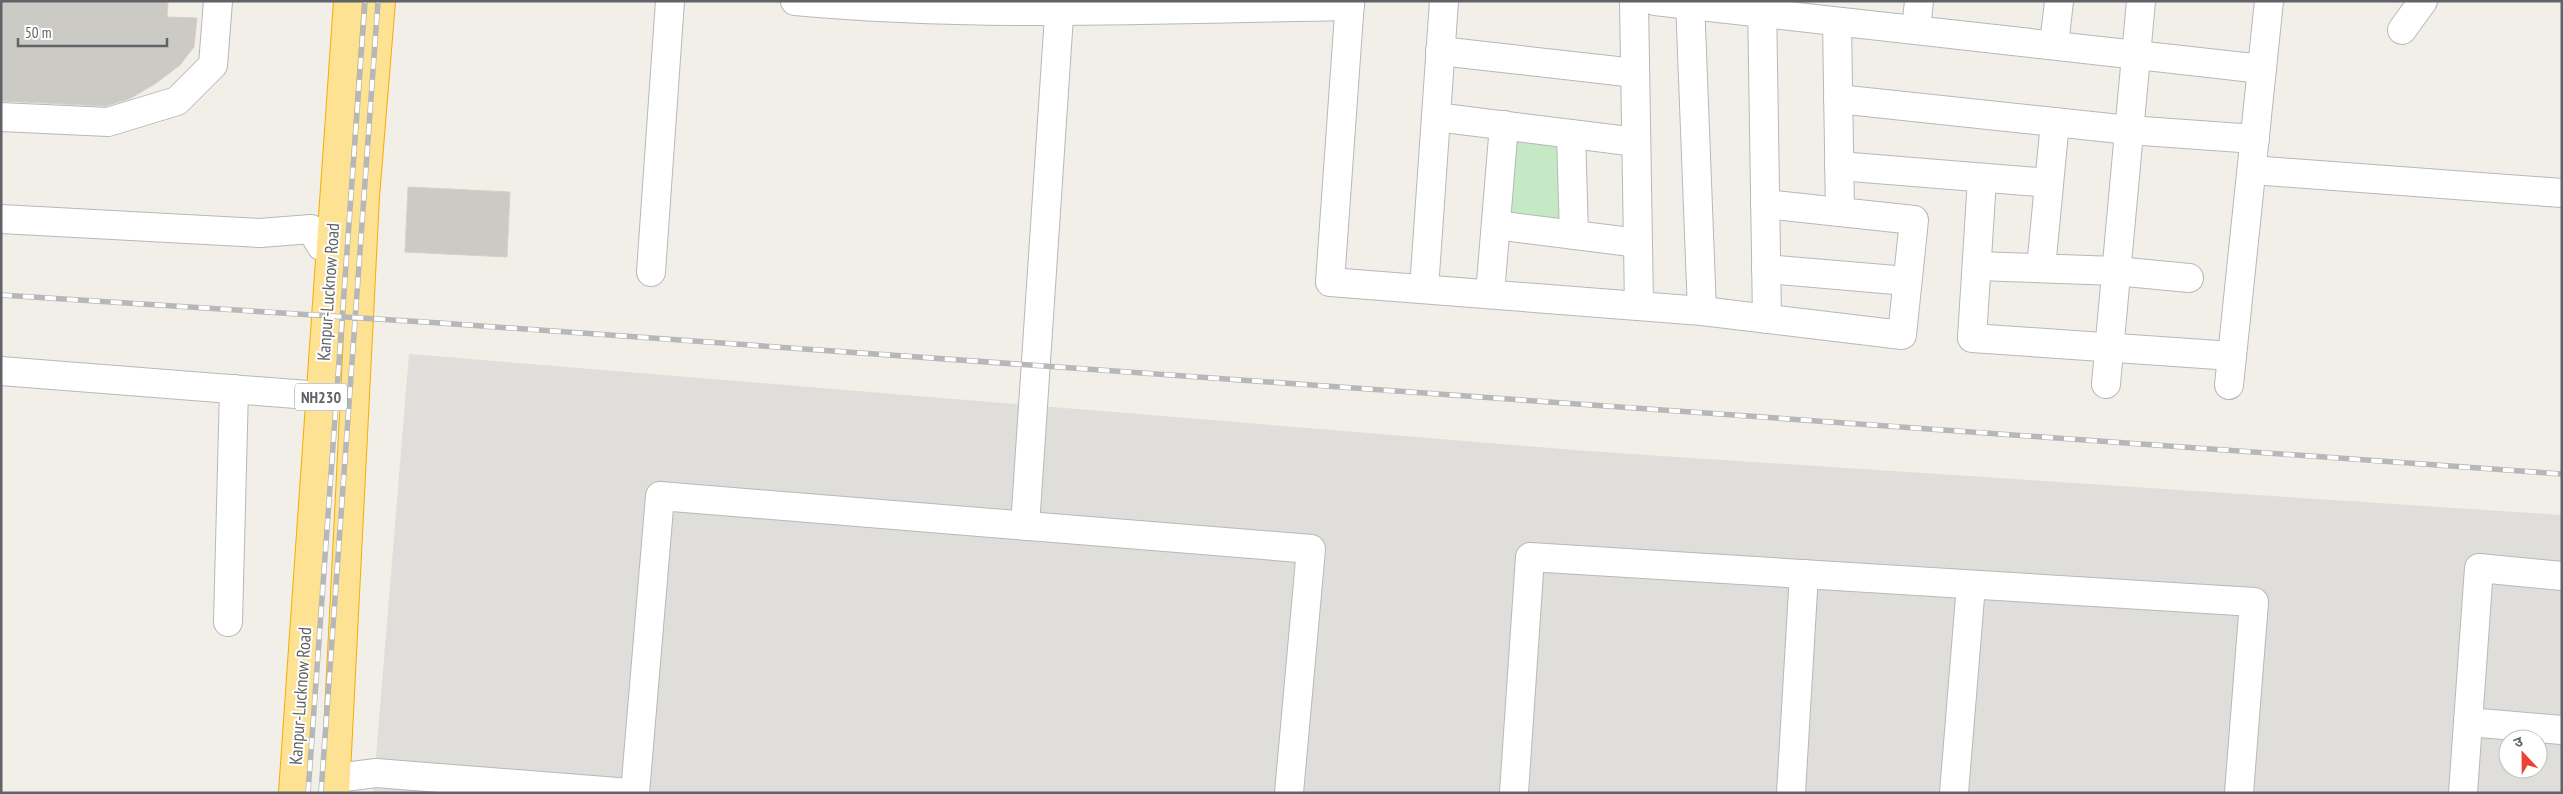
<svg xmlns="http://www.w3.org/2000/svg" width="2563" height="794" font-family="'PT Sans Narrow','Noto Sans Devanagari',sans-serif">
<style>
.industrial{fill:#e0deda;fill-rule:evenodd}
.green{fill:#c5e8c5}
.building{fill:#cccac5;stroke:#d6d1c6}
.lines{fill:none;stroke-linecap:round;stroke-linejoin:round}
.minor-casing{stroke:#b5b8bc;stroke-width:30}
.highway-casing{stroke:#f9ab00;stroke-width:30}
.minor{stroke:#fff;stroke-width:28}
.highway{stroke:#fde293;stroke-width:28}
.rail-casing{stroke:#b6b7b8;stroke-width:5.5}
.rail{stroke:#fff;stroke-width:4;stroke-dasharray:11;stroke-linecap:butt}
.labels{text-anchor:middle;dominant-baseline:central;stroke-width:4;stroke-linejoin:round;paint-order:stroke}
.shield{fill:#fff;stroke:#8f9295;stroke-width:1}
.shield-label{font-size:16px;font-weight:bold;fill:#5f6368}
.street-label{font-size:18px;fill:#5f6368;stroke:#fff}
</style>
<rect width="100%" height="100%" fill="#f1efe8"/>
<path class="industrial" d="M409 354 1587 451 2562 515V793H373ZM2508 739H2538V769H2508Z"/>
<path class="green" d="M1509 136 1564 143 1567 225 1503 221Z"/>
<g class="building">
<path d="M1 1H168L167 17 197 18 194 47 180 65 155 84 129 99 106 106 1 101Z"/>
<path d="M408 187 510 192 507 257 405 252Z"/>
</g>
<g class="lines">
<defs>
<g id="minor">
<path d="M795 1C980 18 1165 9 1350 6"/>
<path d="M1350 1 1330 282 1702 311 1902 335 1914 220 1765 204"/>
<path d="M1634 1 1639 306"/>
<path d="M1655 1 2262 69"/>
<path d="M1690 1 1702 311"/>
<path d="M1762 1 1767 319"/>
<path d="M1837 22 1840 212"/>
<path d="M1916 30 1919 1"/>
<path d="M2402 30 2423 1"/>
<path d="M2054 45 2059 1"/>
<path d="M1440 51 1635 73"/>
<path d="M1838 99 2129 130 2255 139"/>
<path d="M1 117 108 122 177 101 213 65 218 1"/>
<path d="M1436 117 1636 142"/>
<path d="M1571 134 1574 235"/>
<path d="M1839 166 2049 183"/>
<path d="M2252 170 2562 193"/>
<path d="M1982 179 1972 338 2232 356"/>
<path d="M1 219 260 233 311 229 321 246 331 249"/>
<path d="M1496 225 1638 243"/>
<path d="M1977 266 2116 271 2189 278"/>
<path d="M2041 268 2055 122"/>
<path d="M1766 269 1907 281"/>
<path d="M651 272 670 1"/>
<path d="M1424 289 1444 1"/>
<path d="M1490 294 1504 125"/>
<path d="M1 371 321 396"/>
<path d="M2106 384 2141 1"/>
<path d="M2229 385 2269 1"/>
<path d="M1025 526 1060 1"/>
<path d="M228 622 234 389"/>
<path d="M2468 722 2562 730"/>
<path d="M336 778 376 773 630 793"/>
<path d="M635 793 660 496 1311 549 1289 793"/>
<path d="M1514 793 1530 557 2254 602 2239 793"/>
<path d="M1791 793 1804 574"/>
<path d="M1954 793 1971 585"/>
<path d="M2463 793 2479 568 2562 576"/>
</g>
<g id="highway">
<path d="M293 793 348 1"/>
<path d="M335 793 365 196 381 1"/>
</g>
</defs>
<use href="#minor" class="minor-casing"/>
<use href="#highway" class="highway-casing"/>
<use href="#minor" class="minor"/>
<use href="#highway" class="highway"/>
<defs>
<g id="rail">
<path d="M1 295 440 323 2562 474"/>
<path d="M308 793 365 1"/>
<path d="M321 793 378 1"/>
</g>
</defs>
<use href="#rail" class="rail-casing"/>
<use href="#rail" class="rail"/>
</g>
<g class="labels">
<rect class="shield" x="295" y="383.5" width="52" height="27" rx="4"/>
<g class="shield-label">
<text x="321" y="397">NH230</text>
</g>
<g class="street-label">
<text transform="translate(328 292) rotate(-86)">Kanpur-Lucknow Road</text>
<text transform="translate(300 696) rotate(-86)">Kanpur-Lucknow Road</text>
</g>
</g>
<rect width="2563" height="794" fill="none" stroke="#5f6368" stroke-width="5"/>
<g transform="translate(2523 754) rotate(338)"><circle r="24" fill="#ffffff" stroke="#bfc1c3"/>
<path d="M0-4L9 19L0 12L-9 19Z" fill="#ea4335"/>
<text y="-8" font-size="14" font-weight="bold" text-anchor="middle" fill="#5f6368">उ</text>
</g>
<path d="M18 38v8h149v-8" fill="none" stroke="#5f6368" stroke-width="2.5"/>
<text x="25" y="38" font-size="15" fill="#5f6368" stroke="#ffffff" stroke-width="4" paint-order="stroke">50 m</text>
</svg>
